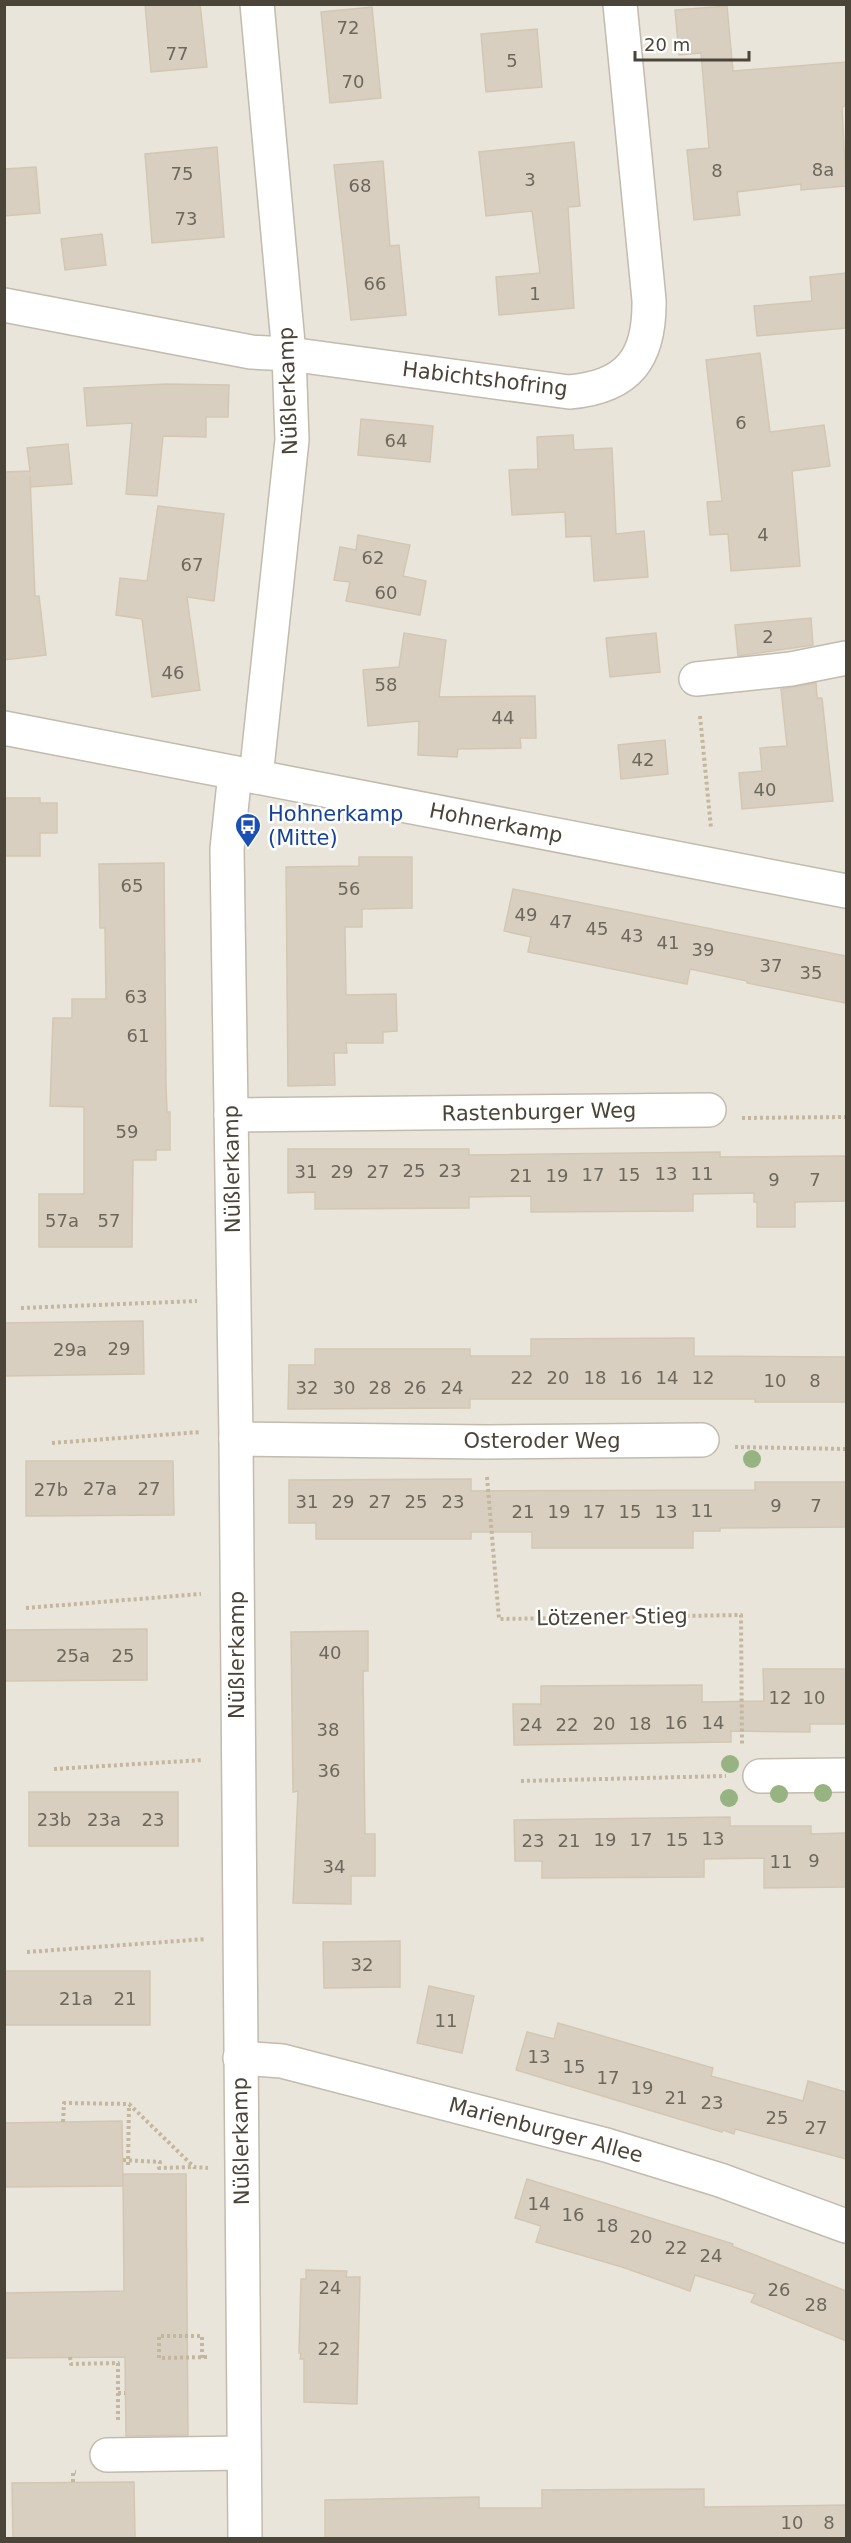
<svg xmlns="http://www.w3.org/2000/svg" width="851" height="2543" font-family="'DejaVu Sans',sans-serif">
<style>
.residential{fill:#eae5da}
.building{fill:#d8cfc1;stroke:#d3c7b4;stroke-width:1.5}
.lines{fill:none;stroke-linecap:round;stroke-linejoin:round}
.minor-casing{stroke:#c2bbae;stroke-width:36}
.path{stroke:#c4b79f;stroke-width:4;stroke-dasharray:3 3;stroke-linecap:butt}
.minor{stroke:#fff;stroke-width:33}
.tree{fill:#97b381}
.labels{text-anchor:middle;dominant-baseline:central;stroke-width:5;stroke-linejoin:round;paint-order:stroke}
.number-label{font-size:18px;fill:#6e675b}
.street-label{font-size:21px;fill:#4b4439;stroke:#fff}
.transit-label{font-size:21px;fill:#164399;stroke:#fff;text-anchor:start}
</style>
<rect width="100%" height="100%" fill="#f6f3ec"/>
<rect class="residential" x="5" y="5" width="841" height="2533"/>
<g class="building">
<path d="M145 4H200L207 67 151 72Z"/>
<path d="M727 6 733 71 846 62V106L842 107 846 186 801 190V184L737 192 740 215 694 220 687 150 709 148 701 53 679 55 675 10Z"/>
<path d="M372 7 381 98 330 103 321 12Z"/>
<path d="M537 29 542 87 486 92 481 34Z"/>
<path d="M574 142 580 206 568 207 574 308 499 315 496 277 540 273 532 211 486 216 479 152Z"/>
<path d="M217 147 224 237 152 243 145 154Z"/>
<path d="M383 161 390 246 399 245 406 315 351 320 334 165Z"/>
<path d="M36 167 40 213 4 216V169Z"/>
<path d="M102 234 106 265 65 270 61 239Z"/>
<path d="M846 273V328L757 336 754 306 812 301 810 277Z"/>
<path d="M760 353 770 432 824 425 830 466 792 471 800 566 731 571 728 534 710 535 707 502 722 501 706 360Z"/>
<path d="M166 384 229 385 228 417H206V437L163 436 157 496 126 494 132 423 87 426 84 388Z"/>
<path d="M361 419 433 426 430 462 358 455Z"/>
<path d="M573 435 574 450 612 448 616 534 644 531 648 577 594 581 591 536 566 537 565 512 512 515 509 470 538 469 537 437Z"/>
<path d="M68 444 72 484 31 487 30 476 35 596H39L46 655 4 660V472L30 471 27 448Z"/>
<path d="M158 506 224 514 214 601 187 597 200 690 152 697 142 619 116 615 120 578 147 581Z"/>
<path d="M358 535 410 545 403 576 426 581 420 615 346 601 350 582 334 580 340 547 356 550Z"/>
<path d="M811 618 813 645 738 656 735 625Z"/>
<path d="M404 633 446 640 439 697 535 696 536 738H520L521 748 458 749 457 757 418 755 419 721 368 726 363 670 399 667Z"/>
<path d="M656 633 660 672 610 677 606 638Z"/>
<path d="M816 683 817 698H822L833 801 742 809 739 773 762 771 760 748 787 746 781 689Z"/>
<path d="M665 740 668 774 621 779 618 745Z"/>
<path d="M4 798H40V803H57V833H40V856H4Z"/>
<path d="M359 857H412V908L362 909V927H345L346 995 396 994 397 1031 383 1032V1043H346L347 1053H334L335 1085 288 1086 286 867 359 866Z"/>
<path d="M164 863 166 1084 167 1112H170V1150H156V1160H133L132 1247H39V1194H84V1107L50 1106 53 1018H72V999H106L105 928H100L99 864Z"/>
<path d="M513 889 846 956V1003L747 983V981L690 969 687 984 528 952 531 937 504 931Z"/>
<path d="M288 1149H469V1155L720 1152V1157L846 1156V1201L795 1202V1227H757V1202H754V1193L693 1194V1211L531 1212V1196L469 1197V1208L315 1209V1192L288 1193Z"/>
<path d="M143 1321 144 1374 4 1376V1323Z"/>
<path d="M694 1338V1356L846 1357V1402H755V1399H470V1408L288 1409 289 1365H315V1349H470V1356H531V1339Z"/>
<path d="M26 1461H173L174 1515 26 1516Z"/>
<path d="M471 1479V1491L755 1490V1482H846V1527L720 1528V1531H693V1548H532V1532H471V1539H316V1523H289V1480Z"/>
<path d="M147 1629V1680L4 1681V1630Z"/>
<path d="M368 1631V1671H363L365 1834H375V1876H351V1904L293 1903 298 1791 293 1792 291 1632Z"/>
<path d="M763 1669H846V1724H810V1732L731 1731V1742L514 1745 513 1704H541V1686L702 1685V1702L764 1701Z"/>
<rect x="29" y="1792" width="149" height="54"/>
<path d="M730 1817V1826H811V1834L846 1833V1887L764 1888V1858L704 1859V1877L542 1878V1861H515L514 1820Z"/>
<path d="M400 1941V1987L324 1988 323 1942Z"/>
<rect x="4" y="1971" width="146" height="54"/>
<path d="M429 1986 474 1996 462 2053 417 2043Z"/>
<path d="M558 2023 713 2068 711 2076 803 2101 808 2081 846 2092V2159L735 2129 734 2134 723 2130 722 2132 516 2070 527 2032 554 2039Z"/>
<path d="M122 2121 123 2186 4 2187V2123Z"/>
<path d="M123 2174H186L188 2435 126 2436 125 2357 5 2358 4 2293 124 2291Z"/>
<path d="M527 2179 733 2244 732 2246 846 2291V2341L751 2302 755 2294 695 2275 690 2291 622 2267 536 2242 541 2226 515 2218Z"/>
<path d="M306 2270 347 2271 346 2277H360L357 2404 304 2402V2359H300L301 2353H299L301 2279H306Z"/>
<path d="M134 2482 135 2538H13L12 2483Z"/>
<path d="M704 2489V2507L846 2505V2538H325V2500L479 2497V2508H542V2490Z"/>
</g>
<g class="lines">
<defs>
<g id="minor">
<path d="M4 305 251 352 289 354 569 392C629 387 650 358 649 300L620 4"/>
<path d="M696 679 791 669 846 658"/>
<path d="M4 728 846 891"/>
<path d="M235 773 227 849 236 1439 245 2538"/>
<path d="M256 777 292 440 289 354 257 4"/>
<path d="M231 1115 709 1110"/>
<path d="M236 1439 487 1442 702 1440"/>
<path d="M760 1776 846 1775"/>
<path d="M240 2058 282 2061 606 2145 720 2180 846 2226"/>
<path d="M107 2455 244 2453"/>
</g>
</defs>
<use href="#minor" class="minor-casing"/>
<g class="path">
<path d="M700 716 711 828"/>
<path d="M742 1118 846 1117"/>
<path d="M21 1308 197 1301"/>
<path d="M52 1443 201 1432"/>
<path d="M735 1447 846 1449"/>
<path d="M487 1477 499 1619 741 1615 742 1745"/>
<path d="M26 1608 201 1594"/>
<path d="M54 1769 203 1760"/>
<path d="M521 1781 726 1776"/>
<path d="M27 1952 206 1939"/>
<path d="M63 2122 64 2103 129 2104 194 2167 208 2168"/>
<path d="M123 2160 160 2162 159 2168 193 2167"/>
<path d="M128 2165 129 2105"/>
<path d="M70 2357 71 2364 118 2363V2420"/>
<path d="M202 2358V2336H159V2358L209 2357"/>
<path d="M118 2393H125"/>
<path d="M73 2482V2472H76"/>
</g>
<use href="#minor" class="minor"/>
</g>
<g class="tree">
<circle cx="752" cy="1459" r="9"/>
<circle cx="730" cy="1764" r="9"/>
<circle cx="823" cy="1793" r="9"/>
<circle cx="779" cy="1794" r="9"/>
<circle cx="729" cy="1798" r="9"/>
</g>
<defs>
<symbol id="bus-pin" viewBox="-11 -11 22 30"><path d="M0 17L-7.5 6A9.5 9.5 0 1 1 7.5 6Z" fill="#1a4fb4" stroke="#fff"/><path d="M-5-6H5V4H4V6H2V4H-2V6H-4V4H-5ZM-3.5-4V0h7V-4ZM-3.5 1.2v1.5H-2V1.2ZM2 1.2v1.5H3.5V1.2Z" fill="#fff"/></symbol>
</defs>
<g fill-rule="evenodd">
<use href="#bus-pin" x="233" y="811" width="30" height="40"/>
</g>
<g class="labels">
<g class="number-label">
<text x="348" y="27">72</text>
<text x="177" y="53">77</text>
<text x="512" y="60">5</text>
<text x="353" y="81">70</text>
<text x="823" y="169">8a</text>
<text x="717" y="170">8</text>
<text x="182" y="173">75</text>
<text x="530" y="179">3</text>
<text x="360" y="185">68</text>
<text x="186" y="218">73</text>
<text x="375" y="283">66</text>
<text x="535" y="293">1</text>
<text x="741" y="422">6</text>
<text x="396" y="440">64</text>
<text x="763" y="534">4</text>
<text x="373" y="557">62</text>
<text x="192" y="564">67</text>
<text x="386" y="592">60</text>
<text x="768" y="636">2</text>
<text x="173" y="672">46</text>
<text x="386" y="684">58</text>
<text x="503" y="717">44</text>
<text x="643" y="759">42</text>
<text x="765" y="789">40</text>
<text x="132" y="885">65</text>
<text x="349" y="888">56</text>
<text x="526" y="914">49</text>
<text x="561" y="921">47</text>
<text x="597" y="928">45</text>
<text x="632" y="935">43</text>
<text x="668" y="942">41</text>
<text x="703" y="949">39</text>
<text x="771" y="965">37</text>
<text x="811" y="972">35</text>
<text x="136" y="996">63</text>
<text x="138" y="1035">61</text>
<text x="127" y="1131">59</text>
<text x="414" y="1170">25</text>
<text x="450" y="1170">23</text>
<text x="306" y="1171">31</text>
<text x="342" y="1171">29</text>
<text x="378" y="1171">27</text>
<text x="666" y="1173">13</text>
<text x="702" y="1173">11</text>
<text x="593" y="1174">17</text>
<text x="629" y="1174">15</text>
<text x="521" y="1175">21</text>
<text x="557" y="1175">19</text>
<text x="774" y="1179">9</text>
<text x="815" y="1179">7</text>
<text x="62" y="1220">57a</text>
<text x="109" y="1220">57</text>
<text x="119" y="1348">29</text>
<text x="70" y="1349">29a</text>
<text x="522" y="1377">22</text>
<text x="558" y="1377">20</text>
<text x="595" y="1377">18</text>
<text x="631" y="1377">16</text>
<text x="667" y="1377">14</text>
<text x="703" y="1377">12</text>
<text x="775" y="1380">10</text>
<text x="815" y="1380">8</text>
<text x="307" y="1387">32</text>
<text x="344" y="1387">30</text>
<text x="380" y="1387">28</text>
<text x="415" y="1387">26</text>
<text x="452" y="1387">24</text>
<text x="100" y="1488">27a</text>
<text x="149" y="1488">27</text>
<text x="51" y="1489">27b</text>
<text x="307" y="1501">31</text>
<text x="343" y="1501">29</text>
<text x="380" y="1501">27</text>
<text x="416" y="1501">25</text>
<text x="453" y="1501">23</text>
<text x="776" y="1505">9</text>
<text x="816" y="1505">7</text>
<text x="702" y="1510">11</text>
<text x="523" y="1511">21</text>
<text x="559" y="1511">19</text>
<text x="594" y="1511">17</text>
<text x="630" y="1511">15</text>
<text x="666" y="1511">13</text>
<text x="330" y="1652">40</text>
<text x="73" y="1655">25a</text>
<text x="123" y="1655">25</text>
<text x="780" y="1697">12</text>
<text x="814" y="1697">10</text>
<text x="676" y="1722">16</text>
<text x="713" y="1722">14</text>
<text x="604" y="1723">20</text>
<text x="640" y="1723">18</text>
<text x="531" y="1724">24</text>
<text x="567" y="1724">22</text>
<text x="328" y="1729">38</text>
<text x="329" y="1770">36</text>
<text x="54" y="1819">23b</text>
<text x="104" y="1819">23a</text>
<text x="153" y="1819">23</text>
<text x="713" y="1838">13</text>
<text x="605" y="1839">19</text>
<text x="641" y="1839">17</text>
<text x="677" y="1839">15</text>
<text x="533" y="1840">23</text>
<text x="569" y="1840">21</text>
<text x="814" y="1860">9</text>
<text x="781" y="1861">11</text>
<text x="334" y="1866">34</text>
<text x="362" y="1964">32</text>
<text x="76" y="1998">21a</text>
<text x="125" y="1998">21</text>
<text x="446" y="2020">11</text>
<text x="539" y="2056">13</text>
<text x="574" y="2066">15</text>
<text x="608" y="2077">17</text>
<text x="642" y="2087">19</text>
<text x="676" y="2097">21</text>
<text x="712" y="2102">23</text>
<text x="777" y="2117">25</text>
<text x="816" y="2127">27</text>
<text x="539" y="2203">14</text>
<text x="573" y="2214">16</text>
<text x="607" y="2225">18</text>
<text x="641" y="2236">20</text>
<text x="676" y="2247">22</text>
<text x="711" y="2255">24</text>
<text x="330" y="2287">24</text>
<text x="779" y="2289">26</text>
<text x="816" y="2304">28</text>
<text x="329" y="2348">22</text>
<text x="792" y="2522">10</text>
<text x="829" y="2522">8</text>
</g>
<g class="street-label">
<text transform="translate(485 379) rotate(7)">Habichtshofring</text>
<text transform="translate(288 391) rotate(-92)">Nüßlerkamp</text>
<text transform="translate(496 823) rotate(11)">Hohnerkamp</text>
<text transform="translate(539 1112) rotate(-1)">Rastenburger Weg</text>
<text transform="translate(232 1169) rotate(-91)">Nüßlerkamp</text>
<text x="542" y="1441">Osteroder Weg</text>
<text transform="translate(612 1617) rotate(-1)">Lötzener Stieg</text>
<text transform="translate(237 1655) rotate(-90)">Nüßlerkamp</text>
<text transform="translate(546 2130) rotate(15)">Marienburger Allee</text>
<text transform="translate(241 2141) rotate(-91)">Nüßlerkamp</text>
</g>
<g class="transit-label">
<text x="268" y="814">Hohnerkamp<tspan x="268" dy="24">(Mitte)</tspan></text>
</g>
</g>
<rect width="851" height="2543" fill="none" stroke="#4b4439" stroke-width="12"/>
<path d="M635 51v9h114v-9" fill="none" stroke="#4b4439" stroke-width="3"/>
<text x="644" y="51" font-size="18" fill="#4b4439" stroke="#ffffff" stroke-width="4.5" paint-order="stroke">20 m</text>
</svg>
